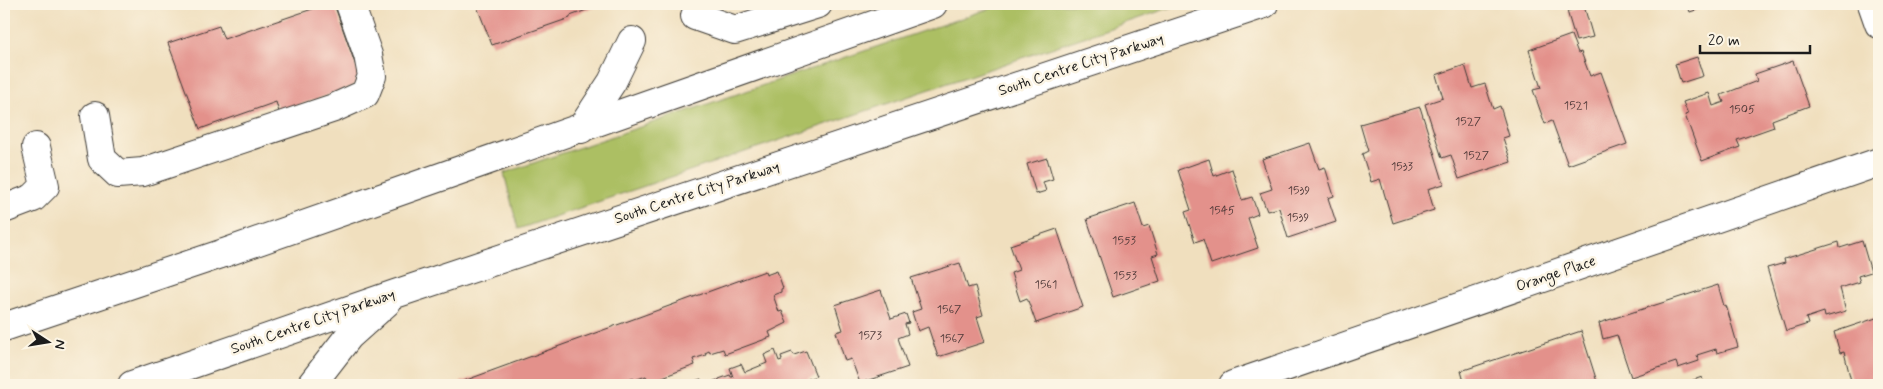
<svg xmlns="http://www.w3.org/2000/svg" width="1883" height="389" font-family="Mynerve,sans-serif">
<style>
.green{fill:#acbf63;stroke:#646e40}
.building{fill:#e3918b}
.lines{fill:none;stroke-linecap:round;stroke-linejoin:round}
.minor-casing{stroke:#3c3934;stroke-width:30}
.highway-casing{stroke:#3c3934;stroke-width:30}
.minor{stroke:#fff;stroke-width:28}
.highway{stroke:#fff;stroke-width:28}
.labels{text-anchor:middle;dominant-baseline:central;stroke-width:5;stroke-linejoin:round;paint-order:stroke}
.number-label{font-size:12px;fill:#4e3938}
.street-label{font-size:15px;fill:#1c1c1c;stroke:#fcf5e5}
</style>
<rect width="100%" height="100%" fill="#fcf5e5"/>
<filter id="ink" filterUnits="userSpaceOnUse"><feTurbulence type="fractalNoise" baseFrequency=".02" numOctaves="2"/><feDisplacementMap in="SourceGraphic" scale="10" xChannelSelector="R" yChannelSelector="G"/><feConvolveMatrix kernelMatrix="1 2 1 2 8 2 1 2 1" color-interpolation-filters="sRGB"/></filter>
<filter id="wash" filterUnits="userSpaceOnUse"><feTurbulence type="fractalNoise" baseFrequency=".0096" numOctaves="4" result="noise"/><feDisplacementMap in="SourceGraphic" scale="20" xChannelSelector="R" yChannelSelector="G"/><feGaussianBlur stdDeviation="1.12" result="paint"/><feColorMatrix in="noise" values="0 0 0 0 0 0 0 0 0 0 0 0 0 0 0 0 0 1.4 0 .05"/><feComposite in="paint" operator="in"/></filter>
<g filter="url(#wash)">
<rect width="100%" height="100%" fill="#f0dfbe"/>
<path class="green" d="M1003 4H1181L518 229 504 173Z"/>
<g id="blocks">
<g class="building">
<path d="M327 4H334L359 75 352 87 279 112 276 102 200 129 168 43 219 26 224 39Z"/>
<path d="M476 4H603L570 16V18L492 45Z"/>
<path d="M1687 4H1714L1690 12Z"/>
<path d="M1584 6 1593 37 1576 41 1567 11Z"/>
<path d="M1571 35 1578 53 1581 52 1590 76 1601 72 1627 144 1568 165 1552 121 1545 124 1533 90 1541 88 1529 50Z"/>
<path d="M1697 57 1703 76 1681 83 1675 64Z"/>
<path d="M1793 61 1809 106 1772 120 1774 127 1737 140 1740 147 1702 161 1685 115 1688 114 1683 102 1709 93 1713 106 1724 102 1721 95 1757 81 1755 74Z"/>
<path d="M1465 65 1472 88 1485 84 1493 109 1500 106 1509 136 1503 138 1511 162 1459 179 1451 155 1442 158 1425 104 1443 98 1436 75Z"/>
<path d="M1420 107 1444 184 1428 189 1434 210 1393 223 1380 179 1371 182 1362 154 1368 151 1360 124Z"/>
<path d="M1310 143 1319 169 1325 167 1334 196 1328 198 1336 222 1288 238 1279 208 1267 211 1260 193 1272 189 1262 159Z"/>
<path d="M1047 158 1053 179 1043 182 1046 191 1036 194 1027 164Z"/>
<path d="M1209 159 1214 176 1232 169 1242 200 1252 197 1258 214 1248 218 1258 248 1211 264 1203 239 1195 242 1185 212 1191 210 1178 170Z"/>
<path d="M1135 203 1143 228 1149 226 1158 254 1152 256 1160 281 1113 297 1087 219Z"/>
<path d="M1057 229 1083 307 1036 323 1027 298 1020 301 1011 273 1019 270 1010 245Z"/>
<path d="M1862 241 1871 272 1858 276 1860 282 1840 288 1846 311 1825 317 1824 312 1806 318 1808 324 1786 331 1767 268 1785 263 1784 259 1839 242 1840 248Z"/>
<path d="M960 263 968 288 975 286 983 315 977 317 985 342 938 357 928 327 918 331 912 312 921 309 911 278Z"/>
<path d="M765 271 766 275 777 271 783 288 781 289V292L773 295 779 312 782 311 787 323 769 332 771 337 725 354 723 349 710 353 709 351 705 353 706 355 693 359 695 365 649 382 646 376 635 380 633 378 629 380 630 382 620 385H461V382Z"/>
<path d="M1718 285 1724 306 1726 305 1738 347 1717 353 1716 349 1697 355 1699 361 1678 368 1676 362 1631 377 1617 335 1603 339 1599 323Z"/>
<path d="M881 290 891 319 906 314 909 323 905 324 908 334 898 338 908 367 860 383 851 359 845 361 836 332 843 330 835 305Z"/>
<path d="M1879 317V385H1852L1844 352 1840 353 1834 332Z"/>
<path d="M1581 331 1598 385H1487L1485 382 1475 385H1465L1461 371Z"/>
<path d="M775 350 779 361 782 360 781 356 792 352 794 355 806 351 816 376 804 381 806 385H703L717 380 718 382 719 379 730 375 731 377H733L730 368 741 364 745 372 767 363 764 355Z"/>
<path d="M1702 377 1704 385H1679Z"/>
<path d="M701 379 703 385H689L688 383Z"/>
</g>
</g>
</g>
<g filter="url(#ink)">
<use href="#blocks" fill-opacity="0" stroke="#3c3934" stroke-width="1"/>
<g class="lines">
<defs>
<g id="minor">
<path d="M1872 4 1879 24"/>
<path d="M95 116 102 159 118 174 143 172 334 108 365 94 372 76 368 55 350 4"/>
<path d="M4 209 33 198 45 186 36 147"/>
<path d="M1233 385 1879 162"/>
</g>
<g id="highway">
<path d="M695 16 735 30 818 4"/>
<path d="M581 129 612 82 632 41"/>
<path d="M4 327 227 252 933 4"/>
<path d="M132 385 395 294 1264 4"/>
<path d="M311 385 349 336 387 302"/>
</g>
</defs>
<use href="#minor" class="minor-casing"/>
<use href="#highway" class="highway-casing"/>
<use href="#minor" class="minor"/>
<use href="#highway" class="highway"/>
</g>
</g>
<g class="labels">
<g class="number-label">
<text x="1576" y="106">1521</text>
<text x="1742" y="110">1505</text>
<text x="1468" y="122">1527</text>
<text x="1476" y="156">1527</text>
<text x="1402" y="167">1533</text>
<text x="1299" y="191">1539</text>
<text x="1222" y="211">1545</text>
<text x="1298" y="218">1539</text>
<text x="1124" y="241">1553</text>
<text x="1125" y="276">1553</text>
<text x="1046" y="285">1561</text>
<text x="949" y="310">1567</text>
<text x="870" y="336">1573</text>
<text x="952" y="339">1567</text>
</g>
<g class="street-label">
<text transform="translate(1081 65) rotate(-18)">South Centre City Parkway</text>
<text transform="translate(697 193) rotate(-18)">South Centre City Parkway</text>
<text transform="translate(1556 274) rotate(-19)">Orange Place</text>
<text transform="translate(313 322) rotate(-19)">South Centre City Parkway</text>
</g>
</g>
<rect width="1883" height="389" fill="none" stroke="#fcf5e5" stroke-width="20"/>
<g transform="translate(48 342) rotate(102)" stroke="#fcf5e5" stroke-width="4" paint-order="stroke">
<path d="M0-4L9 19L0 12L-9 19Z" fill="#1c1c1c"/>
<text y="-8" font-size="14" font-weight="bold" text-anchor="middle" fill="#1c1c1c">N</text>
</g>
<path d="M1700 45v8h110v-8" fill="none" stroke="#1c1c1c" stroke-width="2.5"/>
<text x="1708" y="45" font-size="15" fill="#1c1c1c" stroke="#fcf5e5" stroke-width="4" paint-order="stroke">20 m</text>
</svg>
